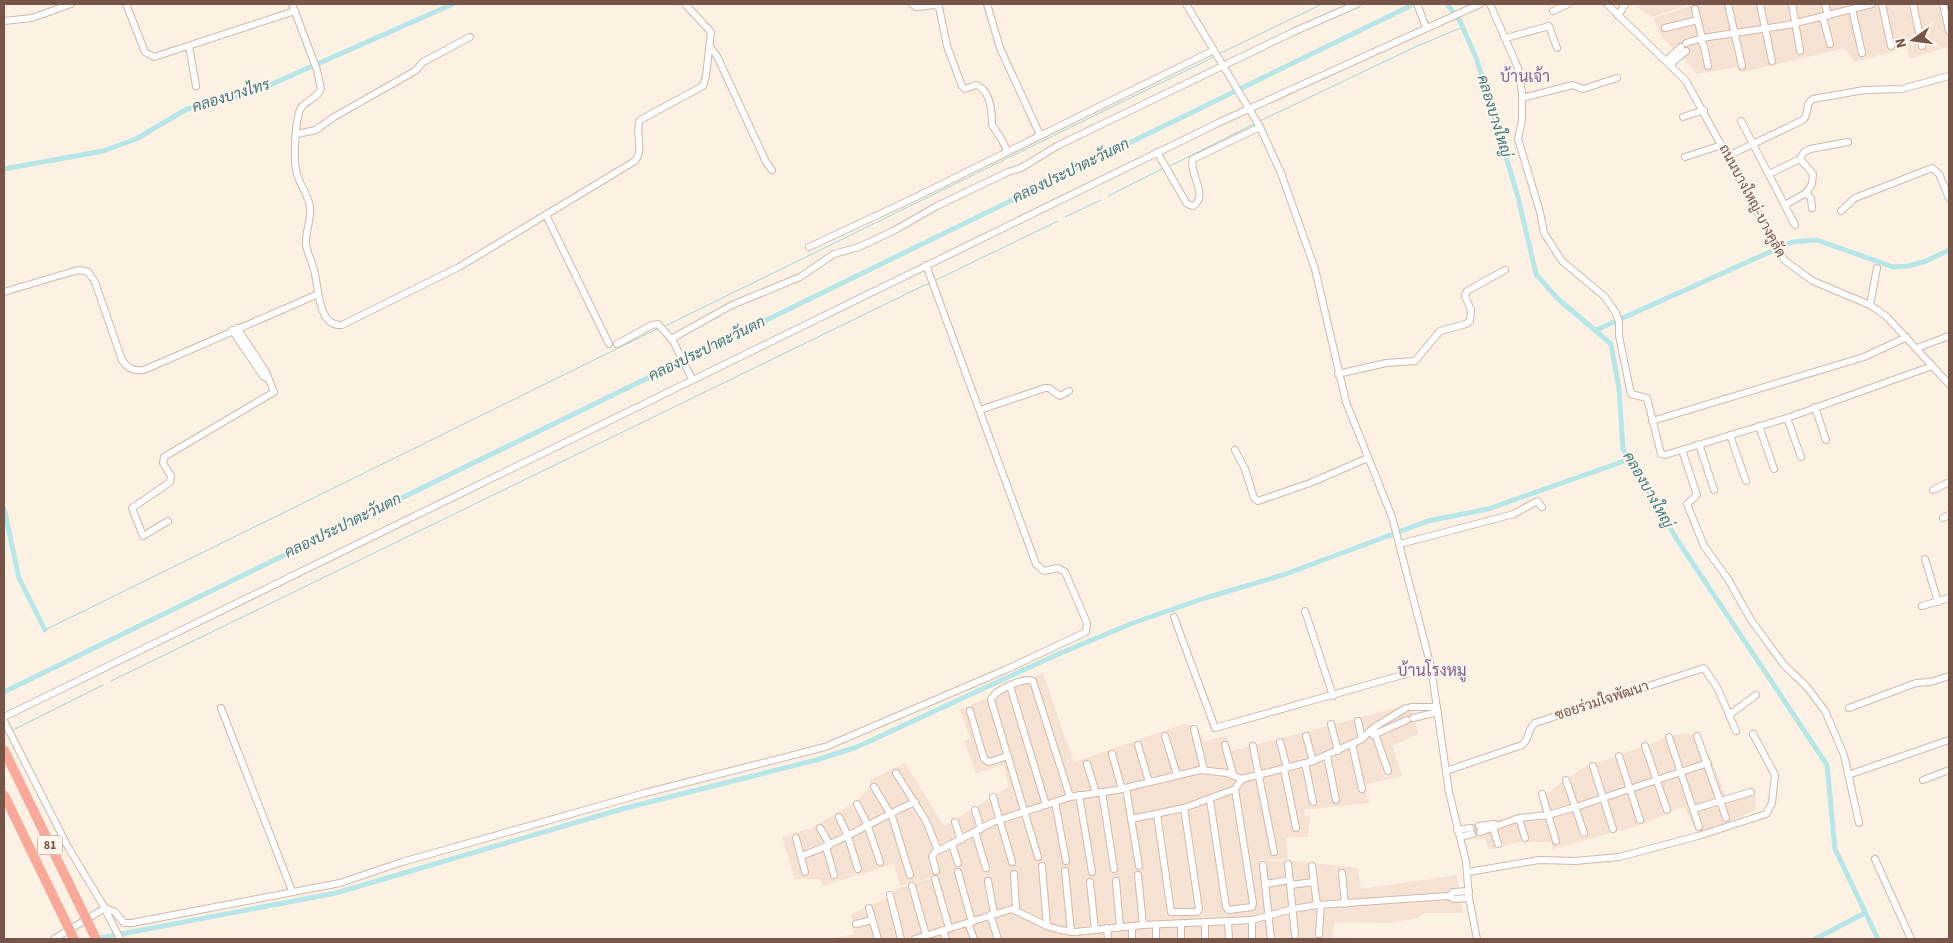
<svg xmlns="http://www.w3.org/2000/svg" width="1953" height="943" font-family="'Source Sans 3',Sarabun,sans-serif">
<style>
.residential{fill:#f5e2d2}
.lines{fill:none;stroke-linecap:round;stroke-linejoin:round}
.stream{stroke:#9dd7da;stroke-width:1}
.canal{stroke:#b7e6e8;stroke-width:5}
.minor-casing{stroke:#d1b9ac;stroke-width:8}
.minor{stroke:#fff;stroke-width:6}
.highway-bridge-casing{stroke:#d9cfcc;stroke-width:10;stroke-linecap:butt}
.highway-bridge{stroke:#fba898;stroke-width:9}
.labels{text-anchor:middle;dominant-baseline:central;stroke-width:4;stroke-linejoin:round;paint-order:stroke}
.shield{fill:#fff5eb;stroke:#a08479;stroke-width:1}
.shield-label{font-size:12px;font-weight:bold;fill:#775448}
.street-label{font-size:14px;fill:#775448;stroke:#fff5eb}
.water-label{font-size:15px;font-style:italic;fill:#3b797e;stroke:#fff5eb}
.quarter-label{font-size:16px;fill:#83639b;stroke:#fff5eb}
</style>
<rect width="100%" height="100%" fill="#fdf1e4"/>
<g class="residential">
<path d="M1636 4H1691L1652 17 1637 7Z"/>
<path d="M1706 4H1842L1843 6 1854 4H1949V46L1910 59 1906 48 1854 62 1845 48 1740 73 1737 67 1697 74 1661 36 1653 18 1693 5Z"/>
<path d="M1043 673 1074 762 1184 724 1196 726 1205 741 1226 736 1232 751 1411 704 1418 734 1392 746 1402 776 1365 785 1369 803 1304 810 1305 816H1310L1308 837 1286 838 1288 859 1250 861H1295L1358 868 1361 889 1457 875 1463 913H1425L1416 919 1388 923 1335 922 1332 939H828L854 934 851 914 884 899 898 888 954 872 900 886 894 864 823 886 820 879H795L782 837 811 828 857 801 869 788 870 780 905 763 944 826 1009 787 1004 765 976 773 964 741 970 738 960 710Z"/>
<path d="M1677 734 1698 735 1710 757 1726 796 1755 790 1756 810 1712 828 1696 831 1685 806 1635 827 1552 849V842H1519L1489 850 1485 838 1475 840 1471 824 1542 814 1540 798 1581 769Z"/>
</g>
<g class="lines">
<g class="stream">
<path d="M1219 54 1322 4"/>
<path d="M1260 121 1415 47 1463 27"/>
<path d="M1170 166 1254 124"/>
<path d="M1108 196 1162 169"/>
<path d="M1065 217 1101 200"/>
<path d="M934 281 1058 221"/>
<path d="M663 327 1214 57"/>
<path d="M45 630 659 328"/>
<path d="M111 681 931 282"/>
<path d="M11 731 103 685"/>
</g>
<g class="canal">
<path d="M1447 4 1460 21 1477 60 1518 197 1536 274 1557 298 1611 344 1619 388 1623 449 1676 538 1827 765 1835 849 1878 939"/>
<path d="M4 169 103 151 136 139 187 109 254 92 453 4"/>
<path d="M1596 330 1792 242 1817 240 1893 267 1909 266 1926 261 1949 250"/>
<path d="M4 508 19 578 45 630"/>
<path d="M4 692 1410 6"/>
<path d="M95 939 336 893 622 809 816 760 857 747 1056 655 1133 623 1202 599 1283 575 1428 521 1488 509 1630 459"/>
<path d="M1815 939 1865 913"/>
</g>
<defs>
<g id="minor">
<path d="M126 4 145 52 154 57 295 11"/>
<path d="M292 4 317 70 321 89C316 101 301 101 299 113 295 128 293 160 297 174 300 185 308 195 310 206 312 219 305 231 306 244 307 253 312 261 314 270 319 286 317 327 342 325L459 267 635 161C645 149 634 133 640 120L703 86 706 76 711 32 685 4"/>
<path d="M912 4 916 7 935 5 939 7 947 46 962 86 965 89 976 85C991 90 992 112 992 125L1002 140 1007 151"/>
<path d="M987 4 1000 48 1040 135"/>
<path d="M1186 4 1260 127 1281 173 1315 269 1346 402 1392 517 1431 667 1449 792 1466 862 1469 898 1477 939"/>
<path d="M1417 4 1426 27"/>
<path d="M1490 4 1518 68 1522 92V120L1518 139 1540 212 1544 233 1562 261 1605 297 1616 313 1619 322V336L1631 394 1647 398 1661 454 1665 455 1787 418 1932 366"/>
<path d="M1607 4 1686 81 1784 260 1813 281 1870 305 1886 316 1949 384"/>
<path d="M1728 4 1742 66"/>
<path d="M1760 4 1772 61"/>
<path d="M1792 4 1800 51"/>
<path d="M1825 4 1828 16"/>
<path d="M1882 4 1891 46"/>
<path d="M1913 4 1922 46"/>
<path d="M1943 4 1949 31"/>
<path d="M1695 9 1702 38"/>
<path d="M1852 9 1862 53"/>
<path d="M1553 11 1568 4"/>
<path d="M1618 16 1625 4"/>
<path d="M1823 18 1830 44"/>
<path d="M4 21 32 18 71 4"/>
<path d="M1665 28 1698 20"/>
<path d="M1506 38 1549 26 1557 48"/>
<path d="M1700 39 1704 46 1708 66"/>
<path d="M1686 43 1702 38 1788 25 1872 4"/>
<path d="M189 46 196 86"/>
<path d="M710 47 717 56 766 162 772 170"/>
<path d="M1667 60 1681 47"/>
<path d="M1671 64 1686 51"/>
<path d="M1522 98 1573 85 1583 89 1617 78"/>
<path d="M1683 117 1704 110"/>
<path d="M1741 121 1795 225"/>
<path d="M297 134 316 130 334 117 415 71 423 62 470 37"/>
<path d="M1157 152 1187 204 1193 206C1210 195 1188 174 1193 159L1260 127"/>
<path d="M1728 156 1803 120C1810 114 1804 104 1813 99L1864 90 1902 89 1949 76"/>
<path d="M1685 157 1722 145"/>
<path d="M1800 159 1813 174 1812 184 1806 193"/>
<path d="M1769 174 1800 159 1804 152 1810 149 1848 142"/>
<path d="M1785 205 1806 193 1811 198 1812 208"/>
<path d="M1841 211 1855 198 1932 168 1939 174 1949 198"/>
<path d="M546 215 609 344"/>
<path d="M809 247 916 197 1214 50"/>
<path d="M4 292 71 272 80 270 88 272 95 282 122 360C128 369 133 371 144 370L316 295"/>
<path d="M1870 305 1877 268"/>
<path d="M232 330 263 376 268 379"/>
<path d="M671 339 732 305 800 277 834 254 859 247 895 230 937 206 1008 172 1021 168 1057 146 1293 32 1357 4"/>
<path d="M617 344 652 325 658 324 673 341 692 379"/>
<path d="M1917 348 1949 336"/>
<path d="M1338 374 1386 363 1415 361 1440 331 1466 324 1470 321 1471 310 1465 296 1467 291 1505 270"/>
<path d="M1815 407 1826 440"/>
<path d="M980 410 1045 388H1049L1060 396 1069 391"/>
<path d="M1787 418 1801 457"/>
<path d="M1652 421 1864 357 1907 337"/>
<path d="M1759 426 1774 469"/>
<path d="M1730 435 1746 481"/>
<path d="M1699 444 1714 490"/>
<path d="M1235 450 1245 469 1254 498 1258 501 1310 483 1368 458"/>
<path d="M1682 450 1697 495 1687 504 1704 546 1728 579 1751 620 1784 665 1807 687 1825 711 1844 755 1859 823"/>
<path d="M1933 490 1949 482"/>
<path d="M1943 518 1949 515"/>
<path d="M168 521 143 536 132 508 170 482 171 476 163 463 164 457 274 392 266 372 237 328"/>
<path d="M1400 544 1514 514 1537 501 1542 507"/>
<path d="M1925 559 1938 602"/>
<path d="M1922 606 1949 598"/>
<path d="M1305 611 1333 696"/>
<path d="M1174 617 1215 728 1431 667"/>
<path d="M1010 686 1046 805"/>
<path d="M1411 707H1437"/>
<path d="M221 708 292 891"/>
<path d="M1849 708 1916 683 1931 682 1949 676"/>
<path d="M970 711 984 759 989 762 1008 756"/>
<path d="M1729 715 1756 695"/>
<path d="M4 717 1220 122 1480 4"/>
<path d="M1413 718 1438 712"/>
<path d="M4 721 68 847 103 905 120 939"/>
<path d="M1358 721 1362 739"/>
<path d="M1331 724 1338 751"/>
<path d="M1373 728 1388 771"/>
<path d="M1194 729 1204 770"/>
<path d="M1373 735 1407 720"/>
<path d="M1165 736 1177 775"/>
<path d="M1306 736 1313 761"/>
<path d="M1697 736 1726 818"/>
<path d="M1669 737 1699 827"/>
<path d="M1280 742 1287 768"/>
<path d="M1352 744 1362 789"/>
<path d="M1138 745 1149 782"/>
<path d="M1225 745 1233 774"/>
<path d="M1253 746 1274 852"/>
<path d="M1645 746 1667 810"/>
<path d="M1112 754 1122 789"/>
<path d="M1327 756 1336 800"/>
<path d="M1619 756 1640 820"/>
<path d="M1305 763 1313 802"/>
<path d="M1087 764 1096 793"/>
<path d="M1593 766 1613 829"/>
<path d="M1284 769 1296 828"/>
<path d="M1446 771 1522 745C1530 740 1527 729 1535 723L1704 668 1718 689 1736 731"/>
<path d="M896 773 926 821 937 848 940 850 993 822 1070 797 1117 790 1200 770 1227 773 1242 779 1313 761 1362 739 1373 728 1406 708"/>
<path d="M1848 775 1949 740"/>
<path d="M1566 780 1584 833"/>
<path d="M1923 780 1949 770"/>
<path d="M874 787 890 813"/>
<path d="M1126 788 1139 866"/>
<path d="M1102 792 1114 869"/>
<path d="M1542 794 1556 841"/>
<path d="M1079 795 1092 872"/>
<path d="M993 797 1012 862"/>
<path d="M1210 800 1226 907 1229 910 1252 907 1253 903 1235 789 1242 779"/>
<path d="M1055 802 1066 861"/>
<path d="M857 804 867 824 880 862"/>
<path d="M1693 809 1751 792"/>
<path d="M975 810 981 829"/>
<path d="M891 813 910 875"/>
<path d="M1157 814 1171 912H1197L1199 909 1184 808"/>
<path d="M839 817 847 834 858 869"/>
<path d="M1519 818 1525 838"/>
<path d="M1131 819 1184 808 1235 789"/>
<path d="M955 822 961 840"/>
<path d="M1492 824 1498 844"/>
<path d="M1479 826 1495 824"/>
<path d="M820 828 830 845"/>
<path d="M1457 830 1471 828"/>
<path d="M975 832 986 868"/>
<path d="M1480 832 1519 818 1548 815 1576 807 1708 763"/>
<path d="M1460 837 1472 834"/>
<path d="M796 838 805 872"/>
<path d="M952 845 958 863"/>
<path d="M826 847 834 875"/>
<path d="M801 856C840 843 876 819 915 802"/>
<path d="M1038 857 991 700C993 691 1025 676 1033 681L1070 797"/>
<path d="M1875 859 1911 939"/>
<path d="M1288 864 1295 935"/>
<path d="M1263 865 1271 939"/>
<path d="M1042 866 1047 926"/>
<path d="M1312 866 1317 905"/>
<path d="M936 871 932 856 938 849"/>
<path d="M1065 871 1071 932"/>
<path d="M958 872 972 922"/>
<path d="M1468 872 1539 860 1575 861 1619 857 1698 836 1766 814 1772 803 1775 775 1753 734"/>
<path d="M1342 873 1345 904"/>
<path d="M1014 874 1016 909"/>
<path d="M1138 875 1143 925"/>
<path d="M935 879 949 928"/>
<path d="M988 881 994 913"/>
<path d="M1116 881 1120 927"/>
<path d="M1090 882 1095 930"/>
<path d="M1265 884 1290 880"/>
<path d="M1290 885 1314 882"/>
<path d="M912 886 926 935"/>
<path d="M890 895 901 939"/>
<path d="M1449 896 1454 899 1469 898"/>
<path d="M869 908 878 939"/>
<path d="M990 915 998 939"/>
<path d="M1252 920V939"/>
<path d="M1228 922 1229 939"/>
<path d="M968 923 974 939"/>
<path d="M1205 923V939"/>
<path d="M856 924 872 920"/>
<path d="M1181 924V939"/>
<path d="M1156 925V939"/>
<path d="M1132 926V939"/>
<path d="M1107 928 1108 939"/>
<path d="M943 930 946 939"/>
<path d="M1319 934 1321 905"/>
<path d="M54 939 105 908 115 912 124 923H132L340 883 402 862 645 793 825 747 1005 670 1086 632 1087 623 1065 572 1058 568 1044 571 1036 564 926 265"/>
<path d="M915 939 1012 909 1047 926 1060 930 1075 932 1143 925 1252 920 1293 909 1317 905 1449 896 1453 892 1469 891"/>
</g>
</defs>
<use href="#minor" class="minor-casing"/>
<use href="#minor" class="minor"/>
<defs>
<g id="highway-bridge">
<path d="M4 750 96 939"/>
<path d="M4 795 74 939"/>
</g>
</defs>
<use href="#highway-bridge" class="highway-bridge-casing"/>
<use href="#highway-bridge" class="highway-bridge"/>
</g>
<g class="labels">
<rect class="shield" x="37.5" y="835.5" width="25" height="19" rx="4"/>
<g class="shield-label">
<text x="50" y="845">81</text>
</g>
<g class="street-label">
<text transform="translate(1752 201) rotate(62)">ถนนบางใหญ่-บางคูลัด</text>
<text transform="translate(1602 701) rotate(-18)">ซอยร่วมใจพัฒนา</text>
</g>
<g class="water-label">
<text transform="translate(231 96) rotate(-17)">คลองบางไทร</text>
<text transform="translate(1494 116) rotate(73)">คลองบางใหญ่</text>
<text transform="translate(1071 171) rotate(-26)">คลองประปาตะวันตก</text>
<text transform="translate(707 349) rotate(-26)">คลองประปาตะวันตก</text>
<text transform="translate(1648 490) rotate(60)">คลองบางใหญ่</text>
<text transform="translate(343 526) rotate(-26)">คลองประปาตะวันตก</text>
</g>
<g class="quarter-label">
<text x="1525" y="77">บ้านเจ้า</text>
<text x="1432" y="671">บ้านโรงหมู</text>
</g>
</g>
<rect width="1953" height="943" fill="none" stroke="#775448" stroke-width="10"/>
<g transform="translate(1913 40) rotate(256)" stroke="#fff5eb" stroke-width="4" paint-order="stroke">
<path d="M0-4L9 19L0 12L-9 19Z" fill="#775448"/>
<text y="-8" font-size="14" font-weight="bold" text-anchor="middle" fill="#775448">N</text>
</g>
</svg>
